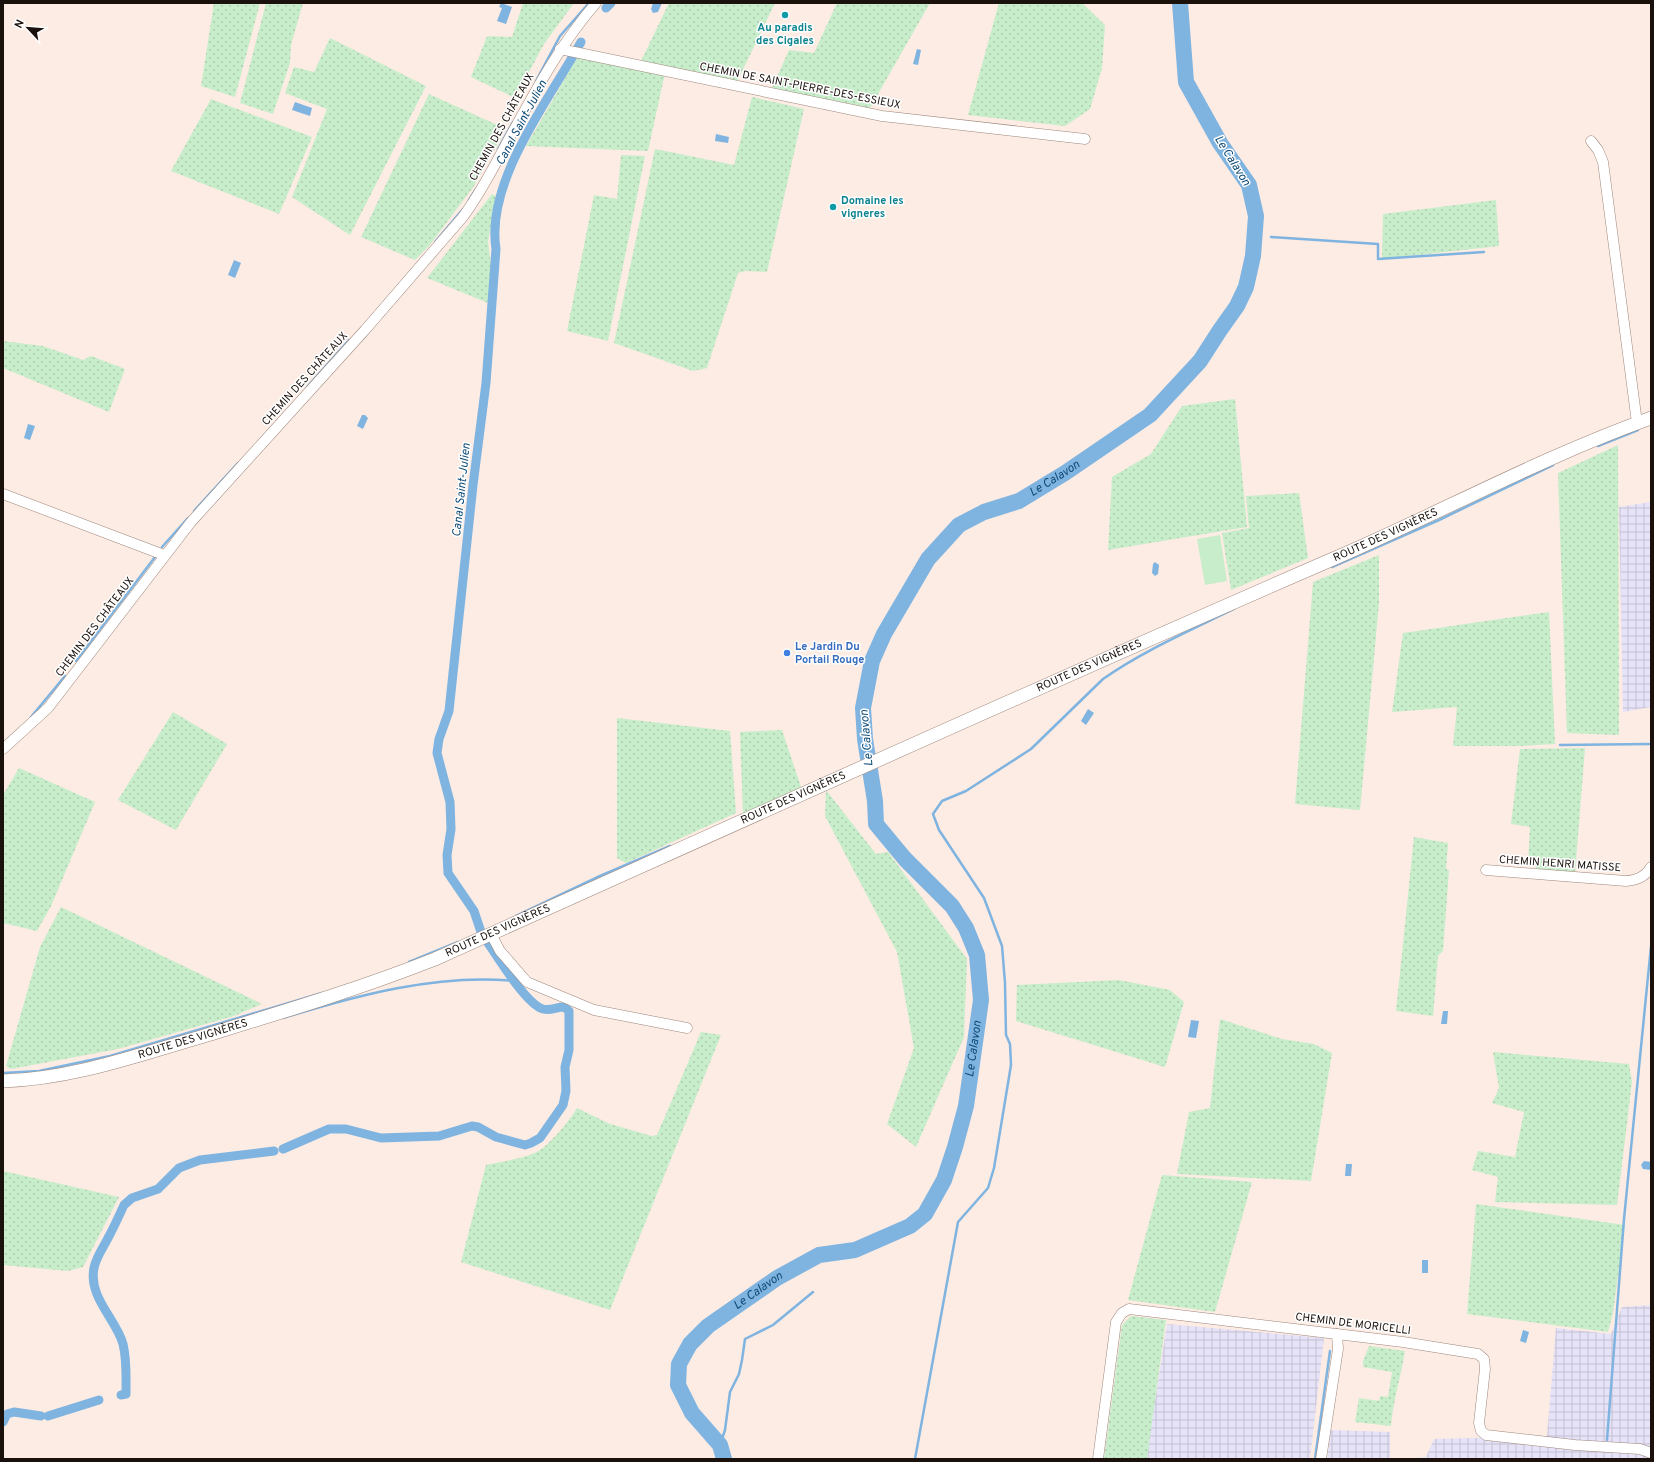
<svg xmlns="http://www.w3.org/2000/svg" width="1654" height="1462" font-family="Overpass,sans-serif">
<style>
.industrial{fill:url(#industrial-grid)}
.grass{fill:url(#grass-dots)}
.park{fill:#c8edca}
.water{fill:#7fb3e0}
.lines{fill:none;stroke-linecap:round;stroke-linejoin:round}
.stream{stroke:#7fb3e0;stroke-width:2.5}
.canal{stroke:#7fb3e0;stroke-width:9}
.river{stroke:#7fb3e0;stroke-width:16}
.minor-casing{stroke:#9f867b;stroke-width:11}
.tertiary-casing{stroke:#9f867b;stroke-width:14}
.minor{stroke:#fff;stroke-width:10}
.tertiary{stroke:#fff;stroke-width:13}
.culture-dot{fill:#0f9aa8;stroke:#fff;stroke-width:1.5}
.shop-dot{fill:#3f7fe0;stroke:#fff;stroke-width:1.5}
.labels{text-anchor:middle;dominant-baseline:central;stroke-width:3;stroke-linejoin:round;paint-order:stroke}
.culture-label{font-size:11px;font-weight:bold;fill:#0d838f;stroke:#fff}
.street-label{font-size:11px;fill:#1a110d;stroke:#fff}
.shop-label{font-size:11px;font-weight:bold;fill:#366cbe;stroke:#fff;text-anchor:start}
.water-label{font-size:12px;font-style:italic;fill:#0e4b76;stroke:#fff}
</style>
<defs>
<pattern id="industrial-grid" width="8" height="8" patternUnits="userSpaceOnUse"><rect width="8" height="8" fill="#e6e2f8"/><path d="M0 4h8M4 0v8" fill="none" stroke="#c5c1d3"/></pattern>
<pattern id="grass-dots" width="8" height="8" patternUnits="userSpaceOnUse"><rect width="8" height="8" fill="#c8edca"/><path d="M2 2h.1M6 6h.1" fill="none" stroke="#abcaac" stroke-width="1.8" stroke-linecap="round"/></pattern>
</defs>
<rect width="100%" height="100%" fill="#fcece4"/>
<g class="industrial">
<path d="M1651 502V707L1623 712 1619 507Z"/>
<path d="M1651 1305V1459H1408L1426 1457 1434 1439 1547 1436 1556 1328 1611 1334 1622 1307Z"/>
<path d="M1167 1324 1324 1338 1310 1459H1148L1147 1451Z"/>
<path d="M1331 1430 1390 1432V1459H1327Z"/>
</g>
<g class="grass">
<path d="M214 3H260L235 97 201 86Z"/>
<path d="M266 3H303L291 45 290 63 273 114 240 103Z"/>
<path d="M523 3H574L544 44 515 98 471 77 487 36 512 37Z"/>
<path d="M669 3H775L737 82 641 61Z"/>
<path d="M837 3H930L870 108 772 88 789 50 814 53Z"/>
<path d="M999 3H1082L1105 25 1102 68 1090 109 1065 126 968 115Z"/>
<path d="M330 38 426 86 350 235 292 197 327 109 285 93 294 67 314 72Z"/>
<path d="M578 56 665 73 648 151 526 146Z"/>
<path d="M429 94 506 129 474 186 429 246 415 260 361 237Z"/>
<path d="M752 97 804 109 767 272 745 271 738 273 707 368 693 371 614 343 655 149 734 165Z"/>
<path d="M211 99 312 137 279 214 171 171Z"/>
<path d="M621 155 645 156 608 341 567 331 594 195 617 199Z"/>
<path d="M492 194 496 196 488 242 492 272 488 303 427 278Z"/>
<path d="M1496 200 1499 246 1382 259 1383 214Z"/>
<path d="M3 341 43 346 83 360 91 356 125 369 109 412 3 368Z"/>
<path d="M1235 399 1247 527 1108 550 1112 477 1151 454 1182 406Z"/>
<path d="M1618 445 1619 735 1567 733 1558 473Z"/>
<path d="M1299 493 1308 558 1231 590 1222 533 1249 528 1246 496Z"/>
<path d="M1379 555V603L1360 810 1295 804 1313 582Z"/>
<path d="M1549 612 1555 744 1521 746H1453L1457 707 1392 712 1403 633Z"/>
<path d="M173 712 227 744 176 830 118 800Z"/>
<path d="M617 718 730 731 736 813 626 863 617 858Z"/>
<path d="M782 730 801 787 743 814 740 732Z"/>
<path d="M1585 748 1575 873 1536 869V866L1528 863 1530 827 1511 824 1520 749Z"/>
<path d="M19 768 95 802 51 906 37 931 3 923V795Z"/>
<path d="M826 790 876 854 888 852 967 959 964 1037 916 1147 887 1124 914 1048 897 952 825 816Z"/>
<path d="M1414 837 1448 843 1446 869 1449 870 1443 951 1438 956 1433 1016 1396 1011Z"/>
<path d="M61 907 262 1004 234 1016 118 1049 11 1069 6 1066 40 947Z"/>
<path d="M1119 980 1170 990 1184 1002 1165 1067 1016 1021 1017 985Z"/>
<path d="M1220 1019 1282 1039 1314 1044 1332 1053 1311 1181 1177 1174 1189 1112 1210 1108Z"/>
<path d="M701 1032 721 1035 610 1310 461 1262 486 1165C499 1162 529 1158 540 1150 550 1144 571 1119 577 1108L610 1124 652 1136 657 1135Z"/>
<path d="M1493 1052 1629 1064 1632 1082 1617 1205 1495 1202 1498 1177 1472 1170 1478 1151 1515 1157 1524 1112 1492 1103 1499 1088Z"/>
<path d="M3 1171 119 1197 83 1267 68 1271 3 1265Z"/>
<path d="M1162 1175 1252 1182 1215 1312 1128 1300Z"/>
<path d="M1476 1204 1625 1225 1613 1313 1608 1332 1467 1314Z"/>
<path d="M1131 1316 1166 1320 1147 1459H1104L1122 1325Z"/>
<path d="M1369 1346 1405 1351C1401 1376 1393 1401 1391 1426L1355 1422 1359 1398 1379 1401 1380 1396 1388 1397 1392 1372 1363 1367V1361Z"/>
</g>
<path class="park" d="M1220 535 1227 581 1205 585 1197 539Z"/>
<g class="water">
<path d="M501 3 512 7 506 24 497 21 502 8 499 7Z"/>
<path d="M653 3H662L658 12 653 13 651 9Z"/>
<path d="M917 49 921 50 918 65 913 64Z"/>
<path d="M295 102 312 108 310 116 292 110Z"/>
<path d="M716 134 729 137 728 143 715 141Z"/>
<path d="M234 260 241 263 235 278 228 275Z"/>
<path d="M362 415H365L368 418 363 429 357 426Z"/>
<path d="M28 424 35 426 30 440 24 438Z"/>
<path d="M1155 562 1159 565 1158 574 1155 576 1152 573 1153 564Z"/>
<path d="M1088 709 1094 713 1086 725 1081 721Z"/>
<path d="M1443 1011H1448L1447 1024H1441Z"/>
<path d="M1191 1020 1199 1021 1196 1038 1188 1037Z"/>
<path d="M1644 1161 1651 1162V1170L1643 1169 1641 1165Z"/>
<path d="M1346 1164H1352L1351 1176H1345Z"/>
<rect x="1422" y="1260" width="6" height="13"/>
<path d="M1523 1330 1529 1332 1526 1343 1520 1341Z"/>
</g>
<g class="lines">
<g class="stream">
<path d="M536 81 560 36 589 3"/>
<path d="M498 149 513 122"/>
<path d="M469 200 476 189"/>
<path d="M1271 237 1378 244V259L1484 252"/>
<path d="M435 242 463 209"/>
<path d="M307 387 349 340"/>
<path d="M1598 446 1638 430"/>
<path d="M194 511 238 463"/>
<path d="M162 547 188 518"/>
<path d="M1332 567 1439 520 1553 465"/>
<path d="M76 661 155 557"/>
<path d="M31 717 65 676"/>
<path d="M1560 745 1651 744"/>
<path d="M516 916 600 876 670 846"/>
<path d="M409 962 458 942"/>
<path d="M283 1018C355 996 438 973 514 981"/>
<path d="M3 1073 39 1071 110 1056 322 993"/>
<path d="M1607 1440 1624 1219 1651 946"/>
<path d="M720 1445 725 1430 730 1392 739 1374 742 1360 745 1339 773 1325 813 1292"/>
<path d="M915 1459 958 1222 988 1188 994 1168 1011 1065 1010 1044 1006 1035 1005 983 1002 946 984 898 939 830 933 814 942 801 966 791 1031 749 1103 679C1143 651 1189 631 1234 609"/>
<path d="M1315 1459 1330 1351"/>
</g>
<g class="canal">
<path d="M606 8 611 3"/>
<path d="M577 49 581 42"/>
<path d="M481 932 474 911 448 873 447 855 451 829 450 802 437 753 439 739 449 711 473 485 486 383 496 249C486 185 542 109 573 56"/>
<path d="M283 1149 329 1129H346L381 1138 439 1136 472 1126 478 1127 496 1137 525 1145 531 1143 540 1138 563 1105 566 1091 565 1067 569 1050V1011L564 1007C556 1007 551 1011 543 1009 526 1004 497 956 486 940"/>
<path d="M121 1395 126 1394C126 1377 127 1360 123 1344 116 1319 88 1297 94 1268 96 1257 103 1248 108 1238 114 1227 119 1216 124 1205L132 1198 158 1189 179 1168 200 1160 274 1151"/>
<path d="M48 1416 99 1400"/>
<path d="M3 1422 7 1414 14 1412 41 1416"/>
</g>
<path class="river" id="s1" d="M724 1459 720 1445 692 1413 678 1385 679 1364 690 1344 708 1326 777 1278 819 1255 855 1250 910 1226 925 1214 944 1180 955 1147 966 1106 981 1000 977 955 966 928 952 906 905 859 876 824 875 801 865 739 863 708 872 661 884 634 928 559 959 525 984 512 1019 501 1065 473 1150 415 1200 361 1220 330 1237 306 1246 287 1253 256 1256 216 1249 185 1220 143 1186 82 1180 3"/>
<defs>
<g id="minor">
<path d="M560 49 882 116 1085 139"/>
<path d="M1591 141 1598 150 1603 162 1637 423"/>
<path d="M3 494 164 555"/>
<path d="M3 749 48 708 191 522 365 330 462 218C481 193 494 166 509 139 536 90 559 46 596 3"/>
<path d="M1486 870 1626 881C1637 880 1645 877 1651 867"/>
<path d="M491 934 500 951 527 982 594 1010 687 1028"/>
<path d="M1098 1459 1116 1322 1122 1313 1129 1309 1403 1342 1478 1354 1484 1359 1485 1369 1479 1423 1481 1431 1486 1435 1575 1445 1640 1449 1651 1453"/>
<path d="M1321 1459 1338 1349 1337 1334"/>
</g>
<g id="tertiary">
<path id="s2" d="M3 1081C72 1079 138 1055 204 1036 282 1012 359 989 435 959 734 825 1033 689 1333 559 1440 513 1542 457 1651 418"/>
</g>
</defs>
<use href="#minor" class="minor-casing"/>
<use href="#tertiary" class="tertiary-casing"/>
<use href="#minor" class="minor"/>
<use href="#tertiary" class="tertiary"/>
</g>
<g class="culture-dot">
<circle cx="785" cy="15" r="4"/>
<circle cx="833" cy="207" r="4"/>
</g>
<circle class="shop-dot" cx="787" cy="653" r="4"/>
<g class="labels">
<g class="culture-label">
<text x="785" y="28">Au paradis<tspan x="785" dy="13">des Cigales</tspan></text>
<text x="841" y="201" text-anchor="start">Domaine les<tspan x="841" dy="13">vigneres</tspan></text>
</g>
<g class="street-label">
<text transform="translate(800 86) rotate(11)">CHEMIN DE SAINT-PIERRE-DES-ESSIEUX</text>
<text transform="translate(502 127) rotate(-61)">CHEMIN DES CHÂTEAUX</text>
<text transform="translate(305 379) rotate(-48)">CHEMIN DES CHÂTEAUX</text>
<text stroke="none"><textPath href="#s2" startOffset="1491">ROUTE DES VIGNÈRES</textPath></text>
<text transform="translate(95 627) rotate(-53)">CHEMIN DES CHÂTEAUX</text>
<text stroke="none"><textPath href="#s2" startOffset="1167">ROUTE DES VIGNÈRES</textPath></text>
<text stroke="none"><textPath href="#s2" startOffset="843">ROUTE DES VIGNÈRES</textPath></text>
<text transform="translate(1560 864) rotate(4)">CHEMIN HENRI MATISSE</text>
<text stroke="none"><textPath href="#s2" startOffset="519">ROUTE DES VIGNÈRES</textPath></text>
<text stroke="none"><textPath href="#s2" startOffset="195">ROUTE DES VIGNÈRES</textPath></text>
<text transform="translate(1353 1324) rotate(7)">CHEMIN DE MORICELLI</text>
</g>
<g class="shop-label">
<text x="795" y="647">Le Jardin Du<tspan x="795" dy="13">Portail Rouge</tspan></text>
</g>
<g class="water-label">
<text transform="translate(522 123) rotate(-62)">Canal Saint-Julien</text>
<text transform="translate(1232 161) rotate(58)">Le Calavon</text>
<text stroke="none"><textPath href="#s1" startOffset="1275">Le Calavon</textPath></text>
<text transform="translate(462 490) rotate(-84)">Canal Saint-Julien</text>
<text transform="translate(867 738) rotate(-95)">Le Calavon</text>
<text stroke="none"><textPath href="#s1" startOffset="579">Le Calavon</textPath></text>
<text stroke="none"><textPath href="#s1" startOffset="219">Le Calavon</textPath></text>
</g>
</g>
<rect width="1654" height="1462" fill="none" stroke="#1a110d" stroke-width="8"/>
<g transform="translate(28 28) rotate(296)" stroke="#ffffff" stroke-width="3" paint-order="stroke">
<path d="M0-3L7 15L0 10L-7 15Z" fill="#1a110d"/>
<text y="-6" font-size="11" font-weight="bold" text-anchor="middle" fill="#1a110d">N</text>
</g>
</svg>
